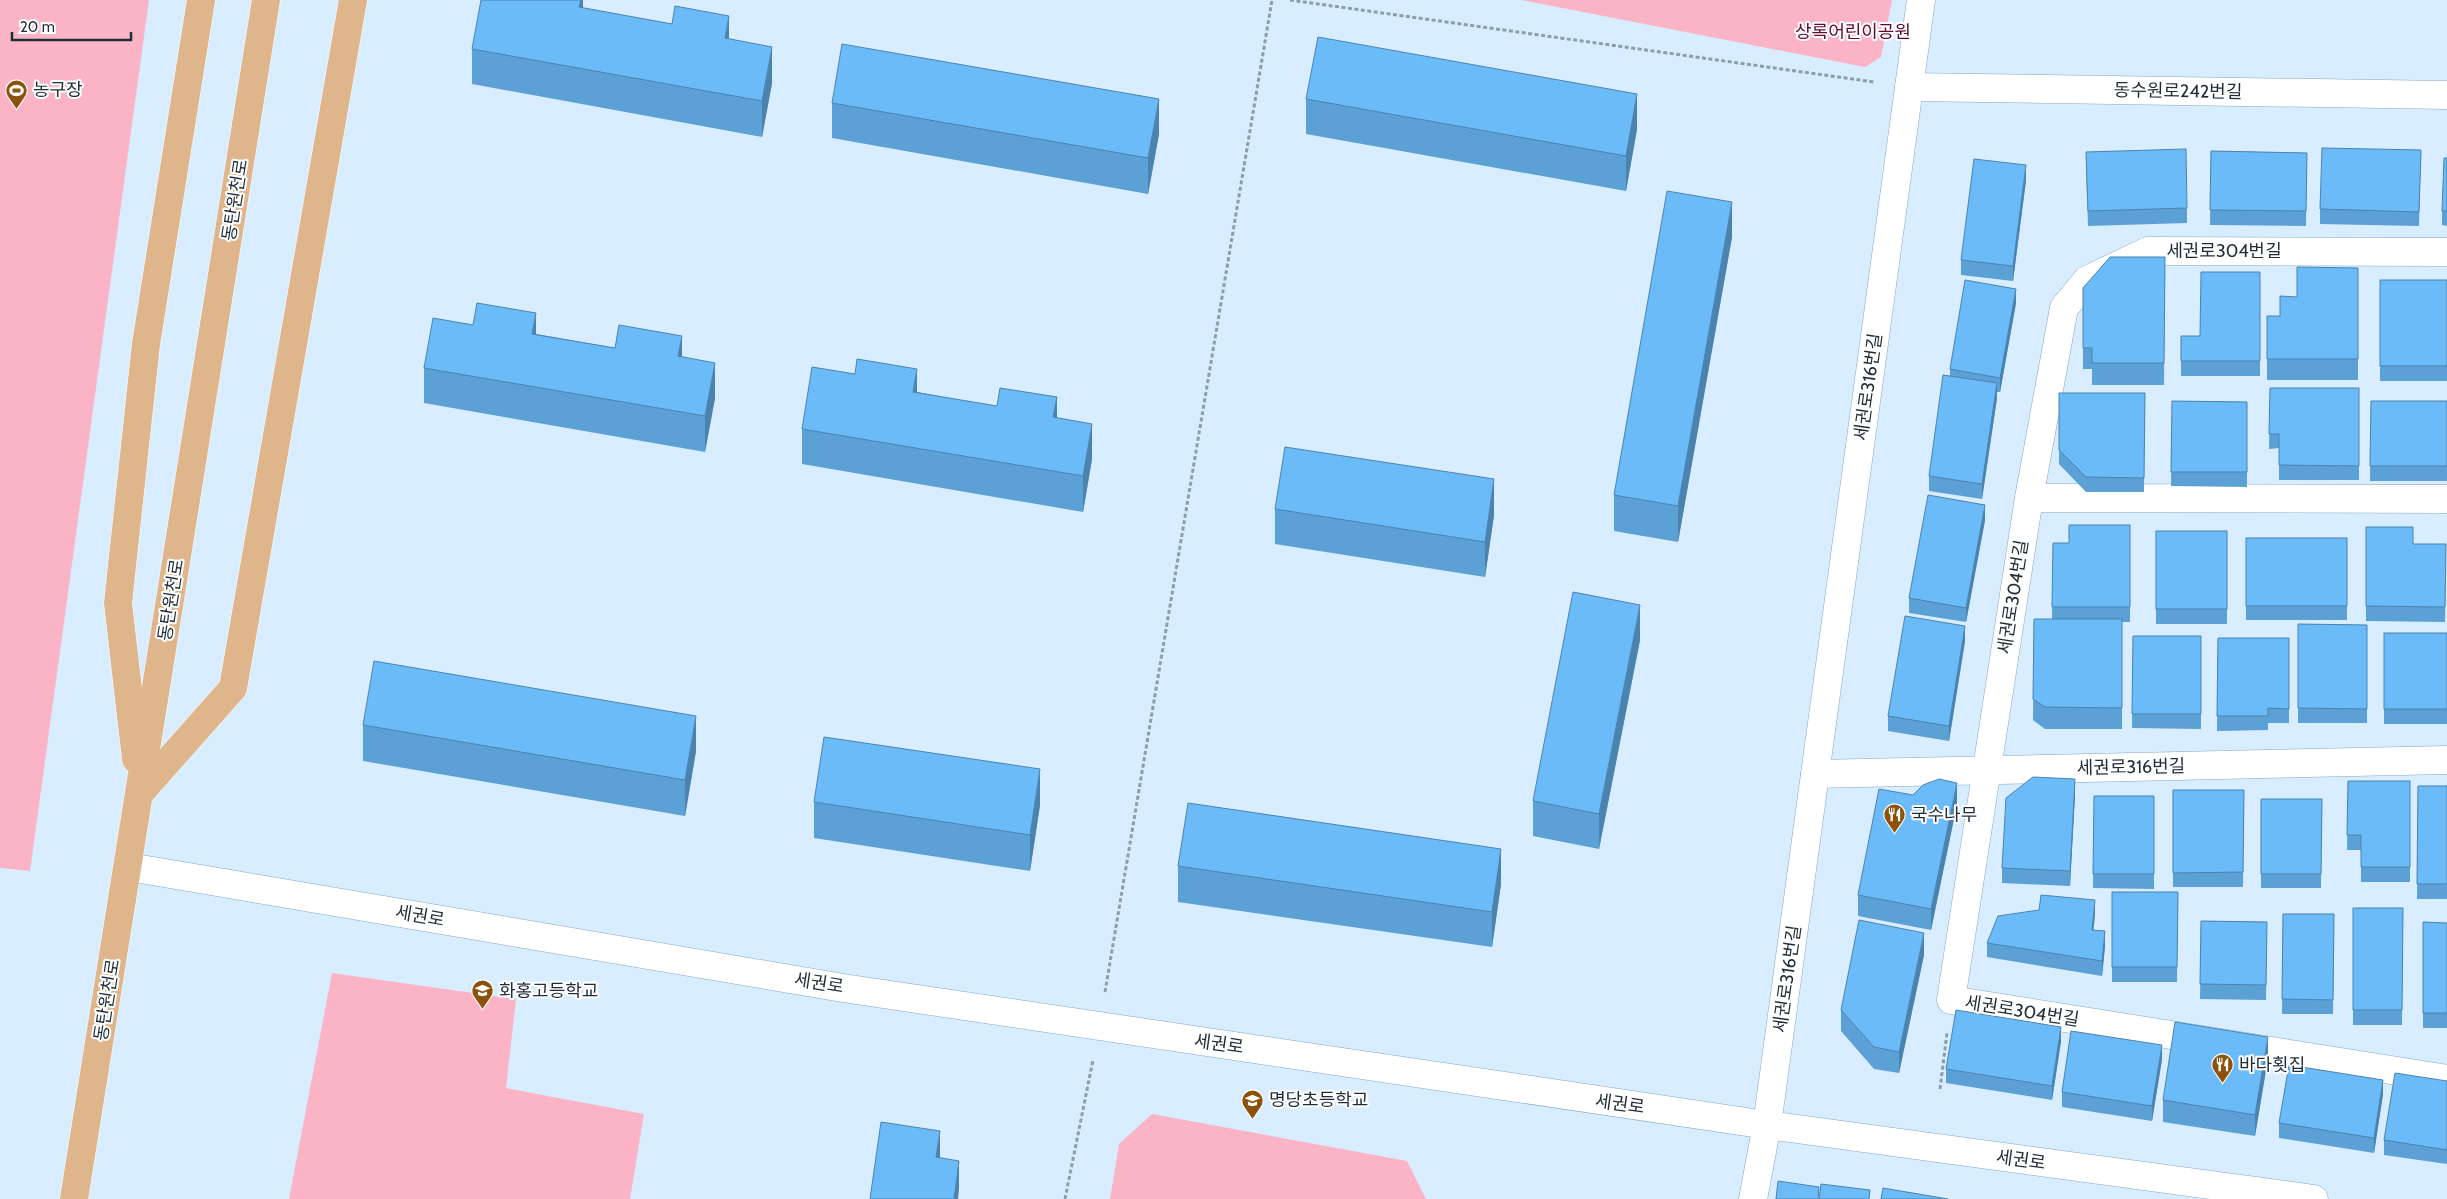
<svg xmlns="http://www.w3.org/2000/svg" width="2447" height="1199" font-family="Cabin,'Noto Sans KR',sans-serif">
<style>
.green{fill:#fbb4c5}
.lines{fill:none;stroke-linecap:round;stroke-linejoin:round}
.minor-casing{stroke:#85a7c3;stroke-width:29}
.major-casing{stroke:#fff;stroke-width:29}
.path{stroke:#8b9ead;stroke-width:3;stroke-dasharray:4 2.5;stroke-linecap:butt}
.minor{stroke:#fff;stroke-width:28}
.major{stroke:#dfb68c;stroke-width:28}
.wall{fill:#5ca1d5}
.shaded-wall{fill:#4b83ae}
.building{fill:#6bbbf8;stroke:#4b83ae}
.labels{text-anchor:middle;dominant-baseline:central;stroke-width:4;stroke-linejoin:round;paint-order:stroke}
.park-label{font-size:18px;fill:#600a2d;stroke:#fff}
.poi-label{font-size:18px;fill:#1f2d38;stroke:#fff;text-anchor:start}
.street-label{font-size:18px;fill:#1f2d38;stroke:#fff}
</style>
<rect width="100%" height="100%" fill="#d8edff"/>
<g class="green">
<path d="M0 0H149L30 871 0 868Z"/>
<path d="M1521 0H1892L1881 57 1865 67Z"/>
<path d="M332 973 516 999 506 1088 644 1114 630 1199H289Z"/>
<path d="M1152 1114 1407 1161 1426 1199H1110L1119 1144Z"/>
</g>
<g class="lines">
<defs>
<g id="minor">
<path d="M1909 87 2447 95"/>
<path d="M2029 498 2064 308 2087 280 2148 251 2447 252"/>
<path d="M2447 499 2029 498 1951 1000 2447 1079"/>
<path d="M1815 774 2447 760"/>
<path d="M129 867 843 988 1767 1125 2314 1199"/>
<path d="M1753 1199 1767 1125 1921 0"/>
</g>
<g id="major">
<path d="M136 759 118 603 146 344 201 0"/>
<path d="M140 793 233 688 353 0"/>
<path d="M74 1199 266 0"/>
</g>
</defs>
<use href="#minor" class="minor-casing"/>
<use href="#major" class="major-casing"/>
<g class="path">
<path d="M1290 0 1874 82"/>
<path d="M1105 992 1272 0"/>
<path d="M1940 1089 1947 1033"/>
<path d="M1065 1199 1093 1060"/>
</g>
<use href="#minor" class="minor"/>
<use href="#major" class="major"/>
</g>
<g class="wall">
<path d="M583 0V8L729 39 772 83 762 137 472 84V49Z"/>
<path d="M1306 99 1637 129 1626 191 1306 134Z"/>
<path d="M832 103 1159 134 1148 194 832 138Z"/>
<path d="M2421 150 2419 226 2320 224V209Z"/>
<path d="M2211 151 2307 153 2306 226 2210 225Z"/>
<path d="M2447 158V226L2442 225V211Z"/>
<path d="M2086 166 2187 208V223L2088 226Z"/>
<path d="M2026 180 2013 281 1961 275V260Z"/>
<path d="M1732 237 1678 542 1614 531V495Z"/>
<path d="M2165 257 2164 385H2092V369H2083V288Z"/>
<path d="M2358 268V380H2267V316H2280L2297 297Z"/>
<path d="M2260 272V376H2181V336H2200Z"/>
<rect x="2380" y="280" width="67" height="101"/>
<path d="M2016 303 2000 392H1997V398L1982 499 1929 491V476L1950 376V369Z"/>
<path d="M473 325 536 334 615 348 682 357 715 398 705 452 424 403V368Z"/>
<path d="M2270 388H2359V480H2279V448L2269 449Z"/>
<path d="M917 392 1057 418 1092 459 1083 512 802 464V429Z"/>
<path d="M2059 393H2145L2144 492H2086L2059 464Z"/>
<path d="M2172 401 2247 402V487L2171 486Z"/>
<path d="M2371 401H2447V481H2370Z"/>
<path d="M1275 509 1494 515 1485 577 1275 544Z"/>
<path d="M1985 520 1966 622 1909 613V598Z"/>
<path d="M2130 525V622H2122V729H2045L2033 720 2034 619H2052L2053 543H2069Z"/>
<path d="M2366 527 2413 544H2446L2445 622 2366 621Z"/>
<rect x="2156" y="531" width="71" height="93"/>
<rect x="2246" y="538" width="101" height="82"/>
<path d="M2298 624 2367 625V723H2298Z"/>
<rect x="2384" y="633" width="63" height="91"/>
<path d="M2133 636H2201V729L2132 728Z"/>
<path d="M2218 638H2289V723H2268V730L2217 731Z"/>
<path d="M1640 640 1599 849 1533 836V801Z"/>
<path d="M1965 641 1949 741 1888 731V716Z"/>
<path d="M363 725 696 751 685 816 363 761Z"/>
<path d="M2348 781H2410V882H2361V850H2347Z"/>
<path d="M2418 786H2447V899H2417Z"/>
<path d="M2173 790H2244L2243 887H2173Z"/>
<path d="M2075 794 2070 886 2002 883V868Z"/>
<path d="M2094 796H2154V889L2093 888Z"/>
<path d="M2261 799H2322L2321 888H2261Z"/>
<path d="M814 802 1040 805 1030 871 814 838Z"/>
<path d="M1957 804 1931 930 1858 916V895Z"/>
<path d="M1178 866 1501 884 1492 947 1178 902Z"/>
<path d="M2112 892H2178L2177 982H2112Z"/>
<path d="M2353 908H2403L2402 1025H2353Z"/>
<path d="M2095 914 2093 930 2105 946 2102 976 1987 957V943Z"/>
<path d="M2283 914H2334L2333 1014H2282Z"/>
<path d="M2201 921 2267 922 2266 1000 2200 999Z"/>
<path d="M2423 922 2447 923V1028H2423Z"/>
<path d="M1924 955 1899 1073 1874 1069 1841 1031V1010Z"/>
<path d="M2061 1041 2052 1100 1946 1083V1069Z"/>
<path d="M2268 1058 2255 1136 2163 1122V1100Z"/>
<path d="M2162 1059 2152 1121 2062 1107V1092Z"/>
<path d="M2447 1081V1164L2384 1155V1140Z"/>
<path d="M2383 1094 2374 1153 2279 1138V1123Z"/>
</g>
<g class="shaded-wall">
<path d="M581 0H583V21L579 7Z"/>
<path d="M729 16V52L725 38Z"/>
<path d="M772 47V83L762 137V101Z"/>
<path d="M1637 94V129L1626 191V156Z"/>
<path d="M1159 99V134L1148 194V158Z"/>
<path d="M2026 165V180L2013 281V266Z"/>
<path d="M1732 202V237L1678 542V506Z"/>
<path d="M2016 289V303L2000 392V378Z"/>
<path d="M536 313V349L532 334Z"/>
<path d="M682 336V371L678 356Z"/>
<path d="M715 363V398L705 452V416Z"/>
<path d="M917 369V404L913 392Z"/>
<path d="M1997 383V398L1982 499V484Z"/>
<path d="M1057 397V432L1053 417Z"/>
<path d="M1092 424V459L1083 512V476Z"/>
<path d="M1494 479V515L1485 577V542Z"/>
<path d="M1985 505V520L1966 622V608Z"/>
<path d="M1640 605V640L1599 849V814Z"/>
<path d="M1965 626V641L1949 741V726Z"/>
<path d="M696 716V751L685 816V780Z"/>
<path d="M1040 769V805L1030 871V835Z"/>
<path d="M2075 779V794L2070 886V871Z"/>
<path d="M1957 783V804L1931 930V909Z"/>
<path d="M1501 849V884L1492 947V912Z"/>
<path d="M2095 900V914L2092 945V930Z"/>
<path d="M2105 931V946L2102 976V961Z"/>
<path d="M1924 933V955L1899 1073V1052Z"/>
<path d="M2061 1027V1041L2052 1100V1086Z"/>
<path d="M2268 1037V1058L2255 1136V1115Z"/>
<path d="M2162 1045V1059L2152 1121V1106Z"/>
<path d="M2383 1080V1094L2374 1153V1138Z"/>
<path d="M940 1131V1158L936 1157Z"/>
<path d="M959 1161V1188L958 1199H954Z"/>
</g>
<g class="building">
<path d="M481 0H581L579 7 672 24 675 6 729 16 725 38 772 47 762 101 472 49Z"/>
<path d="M1318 37 1637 94 1626 156 1306 99Z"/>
<path d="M842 44 1159 99 1148 158 832 103Z"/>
<path d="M2322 148 2421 150 2419 212 2320 209Z"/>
<path d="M2186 149 2187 208 2088 211 2086 152Z"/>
<path d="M2211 151 2307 153 2306 211 2210 210Z"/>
<path d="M2444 158H2447V211H2442Z"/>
<path d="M1974 159 2026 165 2013 266 1961 260Z"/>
<path d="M1667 191 1732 202 1678 506 1614 495Z"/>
<path d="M2110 257H2165L2164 363H2092V348H2083V288Z"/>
<path d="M2297 267 2358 268V359H2267V316H2280V296L2297 297Z"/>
<path d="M2201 272H2260V361H2181V336H2200Z"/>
<path d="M1965 280 2016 289 2000 378 1950 369Z"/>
<rect x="2380" y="280" width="67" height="86"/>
<path d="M477 303 536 313 532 334 615 348 619 325 682 336 678 356 715 363 705 416 424 368 433 318 473 325Z"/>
<path d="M857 359 917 369 913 392 997 406 1000 388 1057 397 1053 417 1092 424 1083 476 802 429 812 367 855 374Z"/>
<path d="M1943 375 1997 383 1982 484 1929 476Z"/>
<path d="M2270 388H2359V466L2279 465V434H2269Z"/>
<path d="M2059 393H2145L2144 478 2086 477 2059 450Z"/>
<path d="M2172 401 2247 402V472H2171Z"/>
<path d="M2371 401H2447V466H2370Z"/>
<path d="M1285 447 1494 479 1485 542 1275 509Z"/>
<path d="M1928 495 1985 505 1966 608 1909 598Z"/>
<path d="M2069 525H2130V607H2052L2053 543H2069Z"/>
<path d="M2366 527H2413V544H2446L2445 607 2366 606Z"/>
<rect x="2156" y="531" width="71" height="78"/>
<rect x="2246" y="538" width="101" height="68"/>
<path d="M1573 592 1640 605 1599 814 1533 801Z"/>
<path d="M1905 616 1965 626 1949 726 1888 716Z"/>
<path d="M2034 619H2122V708L2045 707 2033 699Z"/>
<path d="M2298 624 2367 625V709L2298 708Z"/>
<rect x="2384" y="633" width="63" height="76"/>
<path d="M2133 636H2201V714H2132Z"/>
<path d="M2218 638H2289V709L2268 708V716H2217Z"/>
<path d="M374 661 696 716 685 780 363 725Z"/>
<path d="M824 737 1040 769 1030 835 814 802Z"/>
<path d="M2033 777 2075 779 2070 871 2002 868 2006 798Z"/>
<path d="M1939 779 1957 783 1931 909 1858 895 1879 789 1913 795 1923 785Z"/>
<path d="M2348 781H2410V867H2361V835H2347Z"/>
<path d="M2418 786H2447V884H2417Z"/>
<path d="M2173 790H2244L2243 872 2173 873Z"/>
<path d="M2094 796H2154V874H2093Z"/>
<path d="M2261 799H2322L2321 874H2261Z"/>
<path d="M1188 803 1501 849 1492 912 1178 866Z"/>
<path d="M2112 892H2178L2177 967H2112Z"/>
<path d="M2041 895 2095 900 2092 930 2105 931 2102 961 1987 943 1998 916 2039 910Z"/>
<path d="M2353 908H2403L2402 1010H2353Z"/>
<path d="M2283 914H2334L2333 1000 2282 999Z"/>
<path d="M1859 920 1924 933 1899 1052 1874 1047 1841 1010Z"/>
<path d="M2201 921 2267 922 2266 985 2200 984Z"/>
<path d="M2423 922 2447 923V1013H2423Z"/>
<path d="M1956 1010 2061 1027 2052 1086 1946 1069Z"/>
<path d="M2175 1022 2268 1037 2255 1115 2163 1100Z"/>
<path d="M2071 1031 2162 1045 2152 1106 2062 1092Z"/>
<path d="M2289 1065 2383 1080 2374 1138 2279 1123Z"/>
<path d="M2395 1073 2447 1081V1150L2384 1140Z"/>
<path d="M881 1122 940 1131 936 1157 959 1161 954 1199H870Z"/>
<path d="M1778 1181 1819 1187 1818 1199H1776Z"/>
<path d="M1821 1184 1870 1190 1869 1199H1819Z"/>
<path d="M1883 1188 1948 1199H1881Z"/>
</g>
<defs>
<symbol id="stadium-pin" viewBox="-11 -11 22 30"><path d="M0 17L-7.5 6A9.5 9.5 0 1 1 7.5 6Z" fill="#8c520b" stroke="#fff"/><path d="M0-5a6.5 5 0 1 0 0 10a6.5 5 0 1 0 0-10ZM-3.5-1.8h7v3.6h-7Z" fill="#fff"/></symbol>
<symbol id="restaurant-pin" viewBox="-11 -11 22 30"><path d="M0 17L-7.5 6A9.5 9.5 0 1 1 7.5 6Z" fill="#8c520b" stroke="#fff"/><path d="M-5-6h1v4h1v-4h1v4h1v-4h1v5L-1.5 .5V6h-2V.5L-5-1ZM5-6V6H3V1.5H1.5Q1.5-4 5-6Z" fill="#fff"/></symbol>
<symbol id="school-pin" viewBox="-11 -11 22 30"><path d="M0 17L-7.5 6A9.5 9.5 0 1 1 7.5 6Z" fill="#8c520b" stroke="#fff"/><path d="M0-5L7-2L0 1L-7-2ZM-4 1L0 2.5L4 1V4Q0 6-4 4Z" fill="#fff"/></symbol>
</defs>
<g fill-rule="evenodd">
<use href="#stadium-pin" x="4" y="78" width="25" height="34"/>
<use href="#restaurant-pin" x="1882" y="802" width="25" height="34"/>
<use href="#school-pin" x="470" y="978" width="25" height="34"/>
<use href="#restaurant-pin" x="2210" y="1052" width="25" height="34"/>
<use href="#school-pin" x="1240" y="1088" width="25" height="34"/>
</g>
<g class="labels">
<g class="park-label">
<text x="1853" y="32">상록어린이공원</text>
</g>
<g class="poi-label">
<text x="33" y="90">농구장</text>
<text x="1911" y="815">국수나무</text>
<text x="499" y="991">화홍고등학교</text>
<text x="2239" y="1065">바다횟집</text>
<text x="1269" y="1100">명당초등학교</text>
</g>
<g class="street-label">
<text transform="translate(2178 91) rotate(1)">동수원로242번길</text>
<text transform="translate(235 200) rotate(-81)">동탄원천로</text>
<text x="2224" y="251">세권로304번길</text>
<text transform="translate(1868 387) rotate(-82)">세권로316번길</text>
<text transform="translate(2013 597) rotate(-81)">세권로304번길</text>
<text transform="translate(171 600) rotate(-81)">동탄원천로</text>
<text transform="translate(2131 767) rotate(-1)">세권로316번길</text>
<text transform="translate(420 916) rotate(10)">세권로</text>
<text transform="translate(1787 979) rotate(-82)">세권로316번길</text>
<text transform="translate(819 983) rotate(9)">세권로</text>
<text transform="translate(107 1000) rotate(-81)">동탄원천로</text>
<text transform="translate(2022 1011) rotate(9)">세권로304번길</text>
<text transform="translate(1219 1044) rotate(8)">세권로</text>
<text transform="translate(1620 1104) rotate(8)">세권로</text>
<text transform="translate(2021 1160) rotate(8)">세권로</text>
</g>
</g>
<path d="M12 32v8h119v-8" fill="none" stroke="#1f2d38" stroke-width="2.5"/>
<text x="20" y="32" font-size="15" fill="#1f2d38" stroke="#ffffff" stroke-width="4" paint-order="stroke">20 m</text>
</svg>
